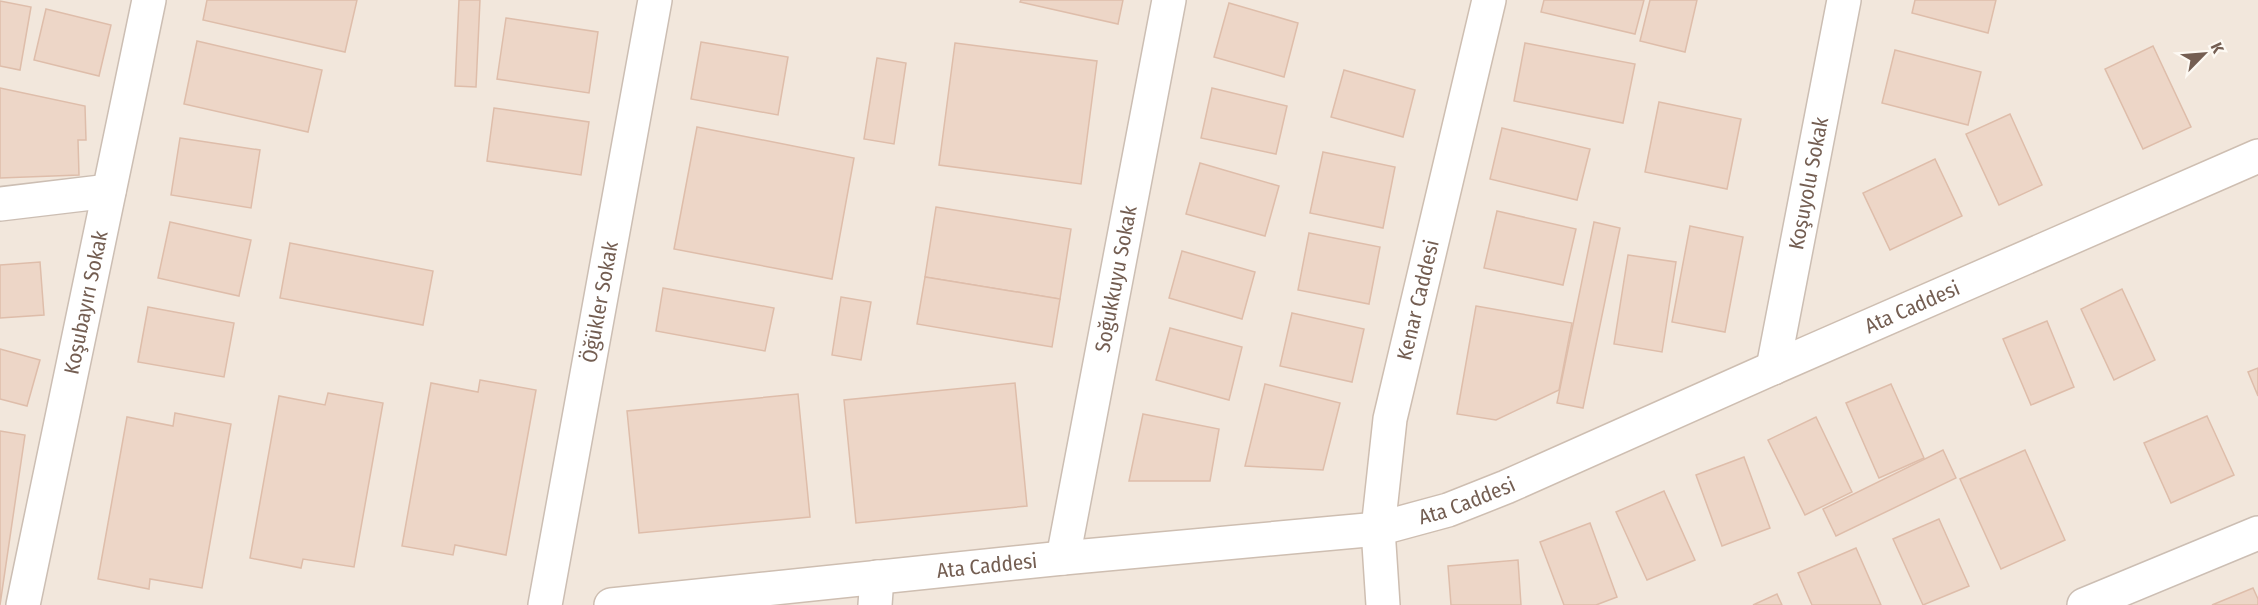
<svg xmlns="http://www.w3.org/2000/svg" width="2258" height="605" font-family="'Fira Sans Condensed',sans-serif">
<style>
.residential{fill:#f2e7dc}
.building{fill:#edd6c7;stroke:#debdaa;stroke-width:1.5}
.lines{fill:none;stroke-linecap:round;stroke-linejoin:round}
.street-casing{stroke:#ccbeb3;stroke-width:36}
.secondary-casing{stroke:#cebeb1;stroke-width:36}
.street{stroke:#fff;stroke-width:33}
.secondary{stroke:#fff;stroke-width:33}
.labels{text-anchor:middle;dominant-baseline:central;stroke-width:5;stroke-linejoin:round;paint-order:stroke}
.street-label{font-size:21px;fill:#745e52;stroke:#fdf9f3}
</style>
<rect width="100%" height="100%" fill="#fbf5ed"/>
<rect class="residential" x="0" y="0" width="2258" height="605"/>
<g class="building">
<path d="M207 0H357L345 52 203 20Z"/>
<path d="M459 0H480L476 87 455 86Z"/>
<path d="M1021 0H1123L1118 24 1020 2Z"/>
<path d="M1544 0H1644L1635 34 1541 12Z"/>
<path d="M1650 0H1697L1685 52 1640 41Z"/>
<path d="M1915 0H1996L1988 33 1912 13Z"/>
<path d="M0 1 31 7 20 70 0 66Z"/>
<path d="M1229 3 1298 23 1284 77 1214 57Z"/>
<path d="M46 9 111 25 99 76 34 60Z"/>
<path d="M506 18 598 32 589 93 497 79Z"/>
<path d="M197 41 322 70 308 132 184 104Z"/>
<path d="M701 42 788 57 778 115 691 99Z"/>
<path d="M955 43 1097 61 1081 184 939 165Z"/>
<path d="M1525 43 1635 64 1623 123 1514 101Z"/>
<path d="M2153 46 2191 127 2143 149 2105 69Z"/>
<path d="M1895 50 1981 72 1968 125 1882 103Z"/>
<path d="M877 58 906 63 894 144 864 139Z"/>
<path d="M1344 70 1415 90 1403 137 1331 117Z"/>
<path d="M0 88 85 106 86 140H78L79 175 0 178Z"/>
<path d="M1212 88 1287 106 1276 154 1201 138Z"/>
<path d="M1659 102 1741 119 1727 189 1645 172Z"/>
<path d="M494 108 589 122 581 175 487 161Z"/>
<path d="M2010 114 2042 185 1999 205 1966 134Z"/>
<path d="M697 127 854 158 832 279 674 249Z"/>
<path d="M1502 128 1590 149 1577 200 1490 179Z"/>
<path d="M180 138 260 150 251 208 171 195Z"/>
<path d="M1323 152 1395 167 1383 228 1310 213Z"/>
<path d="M1935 159 1962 216 1890 250 1863 193Z"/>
<path d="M1200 163 1279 186 1265 236 1186 214Z"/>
<path d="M936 207 1071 229 1060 299 925 277Z"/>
<path d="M1497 211 1576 229 1563 285 1484 268Z"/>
<path d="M170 222 251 240 239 296 158 278Z"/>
<path d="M1594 222 1620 228 1583 408 1557 403Z"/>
<path d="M1690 226 1743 237 1725 332 1672 322Z"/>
<path d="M1309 233 1380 247 1369 304 1298 290Z"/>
<path d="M290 243 433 271 423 325 280 298Z"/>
<path d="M1182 251 1255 272 1242 319 1169 298Z"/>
<path d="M1628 255 1676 262 1662 352 1614 344Z"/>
<path d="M40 262 44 315 0 318V265Z"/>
<path d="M925 277 1060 299 1052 347 917 324Z"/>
<path d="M663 288 774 308 765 351 656 331Z"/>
<path d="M2122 289 2155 360 2114 380 2081 309Z"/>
<path d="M841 297 871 302 861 360 832 355Z"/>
<path d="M1476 306 1572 323 1559 390 1496 420 1457 414Z"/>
<path d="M148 307 234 323 224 377 138 362Z"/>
<path d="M1292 313 1364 329 1352 382 1280 366Z"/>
<path d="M2047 321 2074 387 2031 405 2003 339Z"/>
<path d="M1170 328 1242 347 1229 400 1156 380Z"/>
<path d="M0 349 40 360 27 406 0 399Z"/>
<path d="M2258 368V396L2248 372Z"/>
<path d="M480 380 536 390 506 555 455 545 453 555 402 546 431 383 478 392Z"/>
<path d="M1015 383 1027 506 856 523 844 400Z"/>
<path d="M1265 384 1340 403 1323 470 1245 466Z"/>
<path d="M1891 384 1924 458 1879 478 1846 403Z"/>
<path d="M328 393 383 403 354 567 303 559 301 568 250 558 279 396 325 405Z"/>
<path d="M798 394 810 517 639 533 627 411Z"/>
<path d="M175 413 231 424 202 588 150 579 149 589 98 579 127 417 173 426Z"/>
<path d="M1143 414 1219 429 1210 481H1129Z"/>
<path d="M2207 416 2234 475 2171 503 2144 443Z"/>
<path d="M1816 417 1852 492 1805 515 1768 440Z"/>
<path d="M0 431 25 435 0 605Z"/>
<path d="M1943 450 1956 478 1836 536 1823 509Z"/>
<path d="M2025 450 2065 540 2001 569 1960 479Z"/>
<path d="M1744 457 1770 528 1722 546 1696 475Z"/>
<path d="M1664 491 1695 560 1647 580 1616 512Z"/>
<path d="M1939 519 1969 586 1923 605 1893 539Z"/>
<path d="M1590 523 1617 597 1596 605H1564L1540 542Z"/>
<path d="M1856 548 1881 605H1812L1798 573Z"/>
<path d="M1518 560 1521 605H1451L1448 566Z"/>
<path d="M2253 588 2258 599V605H2212Z"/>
<path d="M1777 594 1782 605H1753Z"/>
</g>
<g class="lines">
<defs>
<g id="street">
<path d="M0 204 109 191"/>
<path id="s1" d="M1773 368 1844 0"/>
<path id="s2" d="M1063 558 1169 0"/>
<path id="s3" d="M23 605 149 0"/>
<path id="s4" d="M545 605 655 0"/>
<path d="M875 605 877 577"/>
<path d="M2084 605 2258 533"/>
</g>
<g id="secondary">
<path id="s5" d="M611 605 1063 558 1378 529 1448 510 1506 487 1773 368 2258 156"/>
<path id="s6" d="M1383 605 1378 529 1390 419 1489 0"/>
</g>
</defs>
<use href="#street" class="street-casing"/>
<use href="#secondary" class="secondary-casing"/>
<use href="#street" class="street"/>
<use href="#secondary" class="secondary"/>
</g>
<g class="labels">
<g class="street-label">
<text stroke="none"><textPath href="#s1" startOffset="188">Koşuyolu Sokak</textPath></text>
<text stroke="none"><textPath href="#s2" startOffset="284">Soğukkuyu Sokak</textPath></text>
<text stroke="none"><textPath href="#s6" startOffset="309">Kenar Caddesi</textPath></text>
<text stroke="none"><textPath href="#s3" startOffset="309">Koşubayırı Sokak</textPath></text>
<text stroke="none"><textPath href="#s4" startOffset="308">Öğükler Sokak</textPath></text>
<text stroke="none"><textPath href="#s5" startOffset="1350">Ata Caddesi</textPath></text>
<text stroke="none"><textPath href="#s5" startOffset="864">Ata Caddesi</textPath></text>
<text stroke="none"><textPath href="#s5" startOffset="378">Ata Caddesi</textPath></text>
</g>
</g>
<g transform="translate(2204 54) rotate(65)" stroke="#fdf9f3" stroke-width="4.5" paint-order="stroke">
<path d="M0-4.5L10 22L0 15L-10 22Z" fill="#745e52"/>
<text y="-9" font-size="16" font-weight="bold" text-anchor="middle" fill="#745e52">K</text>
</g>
</svg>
